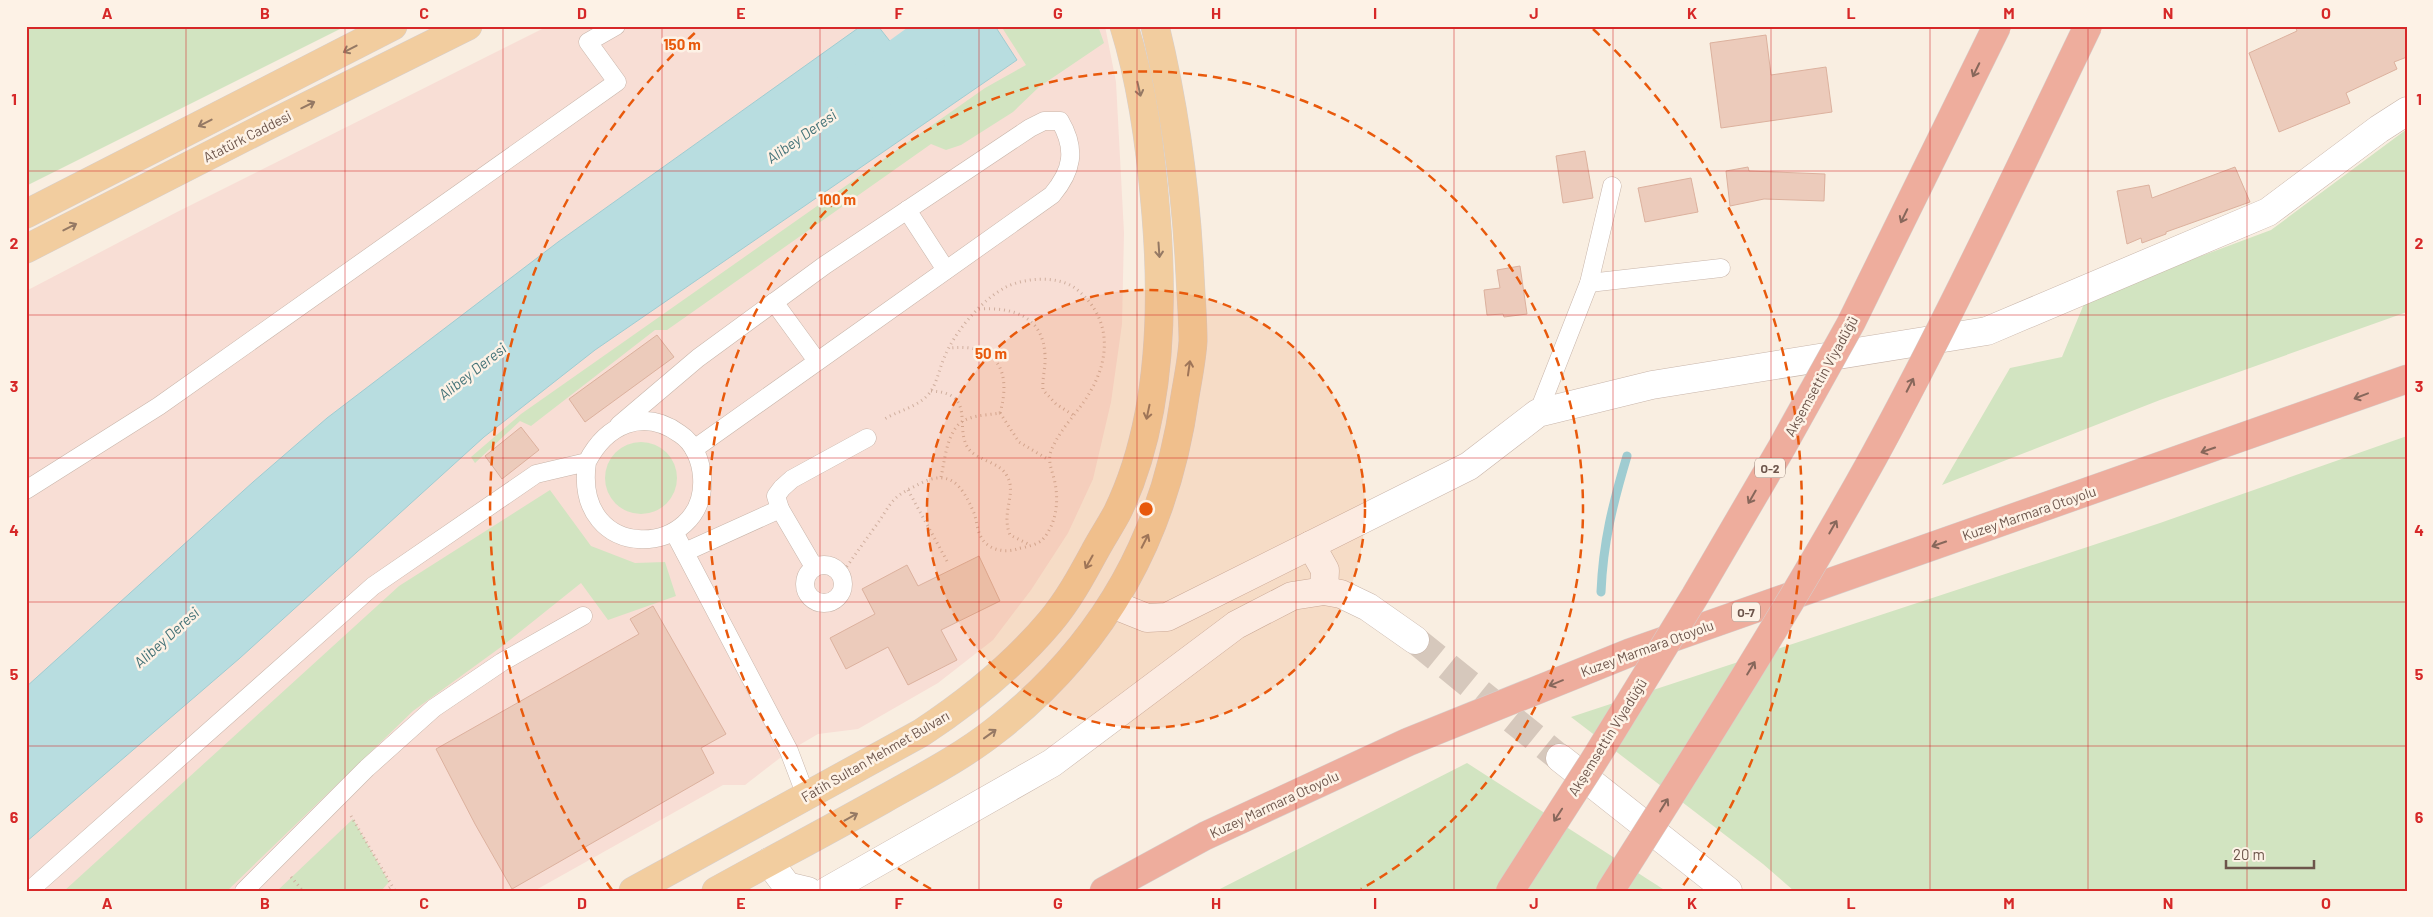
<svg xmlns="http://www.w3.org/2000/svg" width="2433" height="917" font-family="Barlow,sans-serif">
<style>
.commercial{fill:#f8ded5}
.green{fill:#d2e4c1}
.water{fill:#b8dde0;stroke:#9fccd1}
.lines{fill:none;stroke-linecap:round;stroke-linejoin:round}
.stream{stroke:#9fccd1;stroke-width:9}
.river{stroke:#b8dde0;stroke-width:52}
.building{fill:#eccbbb;stroke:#dcb19e}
.street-tunnel{stroke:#d6c8bc;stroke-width:28;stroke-dasharray:28 14;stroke-linecap:butt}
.lane-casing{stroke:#c8b5aa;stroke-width:19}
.street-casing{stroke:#c8b5aa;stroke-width:29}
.primary-casing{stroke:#d6cfcd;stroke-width:29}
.highway-casing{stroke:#d6cfcd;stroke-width:29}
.path{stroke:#d0af9f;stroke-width:3;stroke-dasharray:1 4;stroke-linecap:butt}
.lane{stroke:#fff;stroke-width:18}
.street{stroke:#fff;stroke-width:28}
.primary{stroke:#f2cd9f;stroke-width:28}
.highway{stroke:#eead9d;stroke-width:28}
.highway-bridge-casing{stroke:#d6cfcd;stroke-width:29;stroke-linecap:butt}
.highway-bridge{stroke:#eead9d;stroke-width:28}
.oneway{stroke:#957964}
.oneway2{stroke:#87675b}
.grid{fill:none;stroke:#d62828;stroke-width:1;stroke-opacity:0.55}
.ring{fill:none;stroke:#e8590c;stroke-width:2.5;stroke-dasharray:9 6}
.labels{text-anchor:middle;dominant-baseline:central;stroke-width:5;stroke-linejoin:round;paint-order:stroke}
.shield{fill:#fdf2e6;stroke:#98847a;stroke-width:1}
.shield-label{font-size:12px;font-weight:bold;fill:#6d554b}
.street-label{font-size:14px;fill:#6d554b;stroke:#fdf2e6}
.water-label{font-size:15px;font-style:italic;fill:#447378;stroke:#fdf2e6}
.centre{fill:#e8590c;stroke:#fdf2e6;stroke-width:2.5}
.ring-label{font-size:15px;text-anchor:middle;font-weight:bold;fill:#e8590c;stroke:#fdf2e6;stroke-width:5;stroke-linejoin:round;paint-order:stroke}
.neatline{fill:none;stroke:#d62828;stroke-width:2}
.grid-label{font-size:16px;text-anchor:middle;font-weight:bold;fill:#d62828}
</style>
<rect width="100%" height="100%" fill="#f9eee1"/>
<path class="commercial" d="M548 26H1105L1116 82 1124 233 1122 324 1111 402 1093 479 1068 533 1031 590 993 640 938 683 858 729 818 734 789 751 745 785H723L534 891H26V291L177 212Z"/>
<g class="green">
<path d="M26 26H346L26 186Z"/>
<path d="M1001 26H1098L1104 43 1039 87 1013 112 961 145 946 150 931 144 667 330H655L531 426 520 421 475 463 471 457 521 414 985 88 1026 65Z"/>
<path d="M2407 129V312L2160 400 1942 485 2010 368 2062 357 2086 299 2271 230Z"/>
<path d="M2407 436V891H1794L1763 864 1571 717 2160 523Z"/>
<circle cx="641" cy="478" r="36"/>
<path d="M550 490 591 546 635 563 665 562 676 596 608 620 581 583 501 647 413 711 227 891H64L399 586Z"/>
<path d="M1467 763 1666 891H1216Z"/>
<path d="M353 819 389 882 381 891H277Z"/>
</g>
<path class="water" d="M861 26H878L911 68 969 26H995L1017 60 595 350 484 437 240 658 26 842V687L253 482 327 418 558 242Z"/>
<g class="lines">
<path class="stream" d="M1601 592C1603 542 1613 503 1627 456"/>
<path class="river" d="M846 104 954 26"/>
</g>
<g class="building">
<path d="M2295 26H2407V57L2394 62 2397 69 2346 93 2350 103 2279 132 2249 53 2297 31Z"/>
<path d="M1766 35 1771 75 1826 67 1832 112 1721 128 1710 43Z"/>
<path d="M1585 151 1593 198 1563 203 1556 156Z"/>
<path d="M1748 167 1749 171 1825 174 1824 201 1764 199 1730 206 1726 171Z"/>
<path d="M2235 167 2250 202 2166 232V234L2142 243 2141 238 2127 244 2117 191 2149 185 2152 198Z"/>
<path d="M1691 178 1698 212 1645 222 1638 188Z"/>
<path d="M1520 266 1527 314 1504 317 1503 314 1487 315 1484 290 1500 288 1497 270Z"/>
<path d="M657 335 674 357 585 422 569 399Z"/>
<path d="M521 427 539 450 502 479 485 456Z"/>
<path d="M979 556 1000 601 941 630 957 660 908 685 888 647 846 669 830 638 875 614 862 589 907 565 918 586Z"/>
<path d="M653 606 726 734 701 748 714 773 512 889 475 824 436 749 639 634 630 619Z"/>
</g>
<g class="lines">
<path class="street-tunnel" d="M1415 640 1560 758"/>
<defs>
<g id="lane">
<path d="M907 210 946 270"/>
<path d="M1589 283 1721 268"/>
<path d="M774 302 817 361"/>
<path d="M1538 413 1589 283 1612 186"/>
<path d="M619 425 698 358 825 265 1030 128 1044 121H1060C1077 150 1072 171 1052 195L694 449"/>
<path d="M26 490 159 406 617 82 588 42 616 26"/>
<path d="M674 532 789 751 806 796"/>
<path d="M685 552 780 509"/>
<circle cx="824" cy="584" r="19"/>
<path d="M814 567 780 509 776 496 782 488 792 479 867 438"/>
<path d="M29 891 373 586 536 474 587 462C606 425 643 407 680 434 694 443 701 461 702 477 708 559 572 566 587 462"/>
<path d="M244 891 367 768 434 708 502 662 583 616"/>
</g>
<g id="street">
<path d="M1311 545 1325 570 1324 591"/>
<path d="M1112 604 1147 618 1167 617 1469 466 1538 413 1652 385 1987 331 2268 212 2379 129 2407 111"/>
<path d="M1560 758 1728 891"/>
<path d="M769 862 787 886 808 891"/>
<path d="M827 891 1052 763 1236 625 1292 596 1324 591 1341 594 1368 607 1415 640"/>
</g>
<g id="primary">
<path d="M26 214 393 26"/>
<path d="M26 249 263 128 468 26"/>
<path d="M633 891 921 733C968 702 1013 666 1050 622 1068 601 1082 575 1095 551 1102 538 1110 526 1117 513 1161 423 1164 312 1156 215 1151 152 1143 87 1124 26"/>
<path d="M716 891C772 860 829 830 884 799 923 777 962 757 996 730 1106 644 1166 533 1185 396 1188 378 1192 359 1193 341 1193 320 1191 297 1190 275 1186 191 1175 108 1155 26"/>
</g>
<path id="highway" d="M1104 891 1205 836 1408 742 1629 653 2407 379"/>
</defs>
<use href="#lane" class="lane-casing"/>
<use href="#street" class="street-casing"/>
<use href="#primary" class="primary-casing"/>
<use href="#highway" class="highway-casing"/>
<g class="path">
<path d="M979 309C1013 307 1043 316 1045 355 1046 366 1042 378 1043 390L1056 404 1073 415"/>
<path d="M931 391C977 393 954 427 968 448 978 462 1001 461 1008 478 1016 495 1001 513 1010 535L1030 545"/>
<path d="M1000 413 1019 442 1049 460"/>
<path d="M941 477C945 460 947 428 965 420 975 415 989 415 1000 413 1012 371 997 343 950 348"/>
<path d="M908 490 947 561"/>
<path d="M841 575C854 556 867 538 880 520 885 512 890 503 897 497 904 491 912 488 919 484 950 468 962 485 974 513 977 521 977 530 981 537 988 550 1004 553 1017 549 1025 547 1038 545 1043 539 1056 524 1059 502 1055 483 1053 472 1047 462 1051 451 1060 428 1079 412 1090 392 1112 355 1110 315 1075 288 1057 275 1024 278 1006 287 981 300 954 333 944 358 938 372 937 385 927 396 915 408 897 411 883 420"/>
<path d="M351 816 395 891"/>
<path d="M291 877 303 891"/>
<path d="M385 891 392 886"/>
</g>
<use href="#lane" class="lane"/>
<use href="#street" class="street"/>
<use href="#primary" class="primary"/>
<use href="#highway" class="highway"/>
<defs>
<g id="highway-bridge">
<path d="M1510 891 1593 762 1695 596 1782 447 1851 323 1997 26"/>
<path d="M1610 891C1701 748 1791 606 1873 458 1950 317 2018 171 2088 26"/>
</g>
</defs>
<use href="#highway-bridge" class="highway-bridge-casing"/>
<use href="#highway-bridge" class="highway-bridge"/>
</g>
<defs><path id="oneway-shaft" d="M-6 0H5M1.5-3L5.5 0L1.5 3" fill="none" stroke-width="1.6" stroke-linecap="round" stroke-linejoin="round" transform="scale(1.25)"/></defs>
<g class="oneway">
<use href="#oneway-shaft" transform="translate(350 49) rotate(153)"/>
<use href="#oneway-shaft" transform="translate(1139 89) rotate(77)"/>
<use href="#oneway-shaft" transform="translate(308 105) rotate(-26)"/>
<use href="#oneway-shaft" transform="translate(205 123) rotate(153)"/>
<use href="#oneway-shaft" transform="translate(70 227) rotate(-27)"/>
<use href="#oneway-shaft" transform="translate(1159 250) rotate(86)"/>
<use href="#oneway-shaft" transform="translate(1189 368) rotate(-82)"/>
<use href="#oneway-shaft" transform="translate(1148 412) rotate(102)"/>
<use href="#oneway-shaft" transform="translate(1145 541) rotate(-63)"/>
<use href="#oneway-shaft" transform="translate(1089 562) rotate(119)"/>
<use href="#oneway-shaft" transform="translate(990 734) rotate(-36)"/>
<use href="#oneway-shaft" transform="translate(851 817) rotate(-29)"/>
</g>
<g class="oneway2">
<use href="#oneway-shaft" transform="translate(1976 70) rotate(116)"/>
<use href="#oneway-shaft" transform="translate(1904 216) rotate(116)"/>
<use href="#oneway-shaft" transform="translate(1910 385) rotate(-63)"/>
<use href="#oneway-shaft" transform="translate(2361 396) rotate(159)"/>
<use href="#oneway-shaft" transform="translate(2208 450) rotate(161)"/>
<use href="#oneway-shaft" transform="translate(1752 497) rotate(120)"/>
<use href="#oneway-shaft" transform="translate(1833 527) rotate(-60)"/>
<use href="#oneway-shaft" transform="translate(1939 544) rotate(161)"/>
<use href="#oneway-shaft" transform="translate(1751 668) rotate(-59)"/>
<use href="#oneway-shaft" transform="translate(1556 683) rotate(158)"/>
<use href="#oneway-shaft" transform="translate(1664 805) rotate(-58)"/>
<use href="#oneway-shaft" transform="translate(1558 815) rotate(123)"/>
</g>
<path class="grid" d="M186 26V891M345 26V891M503 26V891M662 26V891M820 26V891M979 26V891M1137 26V891M1296 26V891M1454 26V891M1613 26V891M1771 26V891M1930 26V891M2088 26V891M2247 26V891M26 171H2407M26 315H2407M26 458H2407M26 602H2407M26 746H2407"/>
<circle cx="1146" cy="509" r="219" fill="#e8590c" fill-opacity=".12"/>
<g class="ring">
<circle cx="1146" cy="509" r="219"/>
<path d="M931 889A437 437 0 1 1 1361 889"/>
<path d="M612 890A656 656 0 0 1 699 29M1593 29A656 656 0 0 1 1680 890"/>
</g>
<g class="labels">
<g class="shield">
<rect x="1755" y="458.5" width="30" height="19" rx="4"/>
<rect x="1732" y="602.5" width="28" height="19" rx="4"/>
</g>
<g class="shield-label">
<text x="1770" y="468">O-2</text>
<text x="1746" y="612">O-7</text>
</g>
<g class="street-label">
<text transform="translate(247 136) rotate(-27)">Atatürk Caddesi</text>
<text transform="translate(1821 376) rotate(-61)">Akşemsettin Viyadüğü</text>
<text transform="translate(2029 513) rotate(-19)">Kuzey Marmara Otoyolu</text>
<text transform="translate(1647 648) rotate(-20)">Kuzey Marmara Otoyolu</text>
<text transform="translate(1607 737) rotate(-58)">Akşemsettin Viyadüğü</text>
<text transform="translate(875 756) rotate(-30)">Fatih Sultan Mehmet Bulvarı</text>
<text transform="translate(1274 804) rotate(-25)">Kuzey Marmara Otoyolu</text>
</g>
<g class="water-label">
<text transform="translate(801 136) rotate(-35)">Alibey Deresi</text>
<text transform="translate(472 371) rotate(-38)">Alibey Deresi</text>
<text transform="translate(166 637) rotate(-42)">Alibey Deresi</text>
</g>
</g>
<circle cx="1146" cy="509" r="8" class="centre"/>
<g class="ring-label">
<text x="682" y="50">150 m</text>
<text x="837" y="205">100 m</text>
<text x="991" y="359">50 m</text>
</g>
<rect width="2433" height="917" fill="none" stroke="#fdf2e6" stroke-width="55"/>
<path d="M2226 860v8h88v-8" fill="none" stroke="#6d554b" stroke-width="2.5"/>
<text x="2233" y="860" font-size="15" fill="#6d554b" stroke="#fdf2e6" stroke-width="4" paint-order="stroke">20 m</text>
<rect x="28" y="28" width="2378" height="862" class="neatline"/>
<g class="grid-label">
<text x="107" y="19">A</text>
<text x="265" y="19">B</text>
<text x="424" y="19">C</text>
<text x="582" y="19">D</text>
<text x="741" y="19">E</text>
<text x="899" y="19">F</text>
<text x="1058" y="19">G</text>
<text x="1216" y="19">H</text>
<text x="1375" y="19">I</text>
<text x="1534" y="19">J</text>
<text x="1692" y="19">K</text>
<text x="1851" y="19">L</text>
<text x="2009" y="19">M</text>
<text x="2168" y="19">N</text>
<text x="2326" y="19">O</text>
<text x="14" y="105">1</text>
<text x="2419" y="105">1</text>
<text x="14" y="249">2</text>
<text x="2419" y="249">2</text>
<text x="14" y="392">3</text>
<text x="2419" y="392">3</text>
<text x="14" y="536">4</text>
<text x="2419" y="536">4</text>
<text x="14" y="680">5</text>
<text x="2419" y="680">5</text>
<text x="14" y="823">6</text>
<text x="2419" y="823">6</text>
<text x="107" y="909">A</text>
<text x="265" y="909">B</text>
<text x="424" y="909">C</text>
<text x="582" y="909">D</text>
<text x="741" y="909">E</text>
<text x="899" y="909">F</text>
<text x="1058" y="909">G</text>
<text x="1216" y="909">H</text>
<text x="1375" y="909">I</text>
<text x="1534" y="909">J</text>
<text x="1692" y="909">K</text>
<text x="1851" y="909">L</text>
<text x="2009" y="909">M</text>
<text x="2168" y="909">N</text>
<text x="2326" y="909">O</text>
</g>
</svg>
